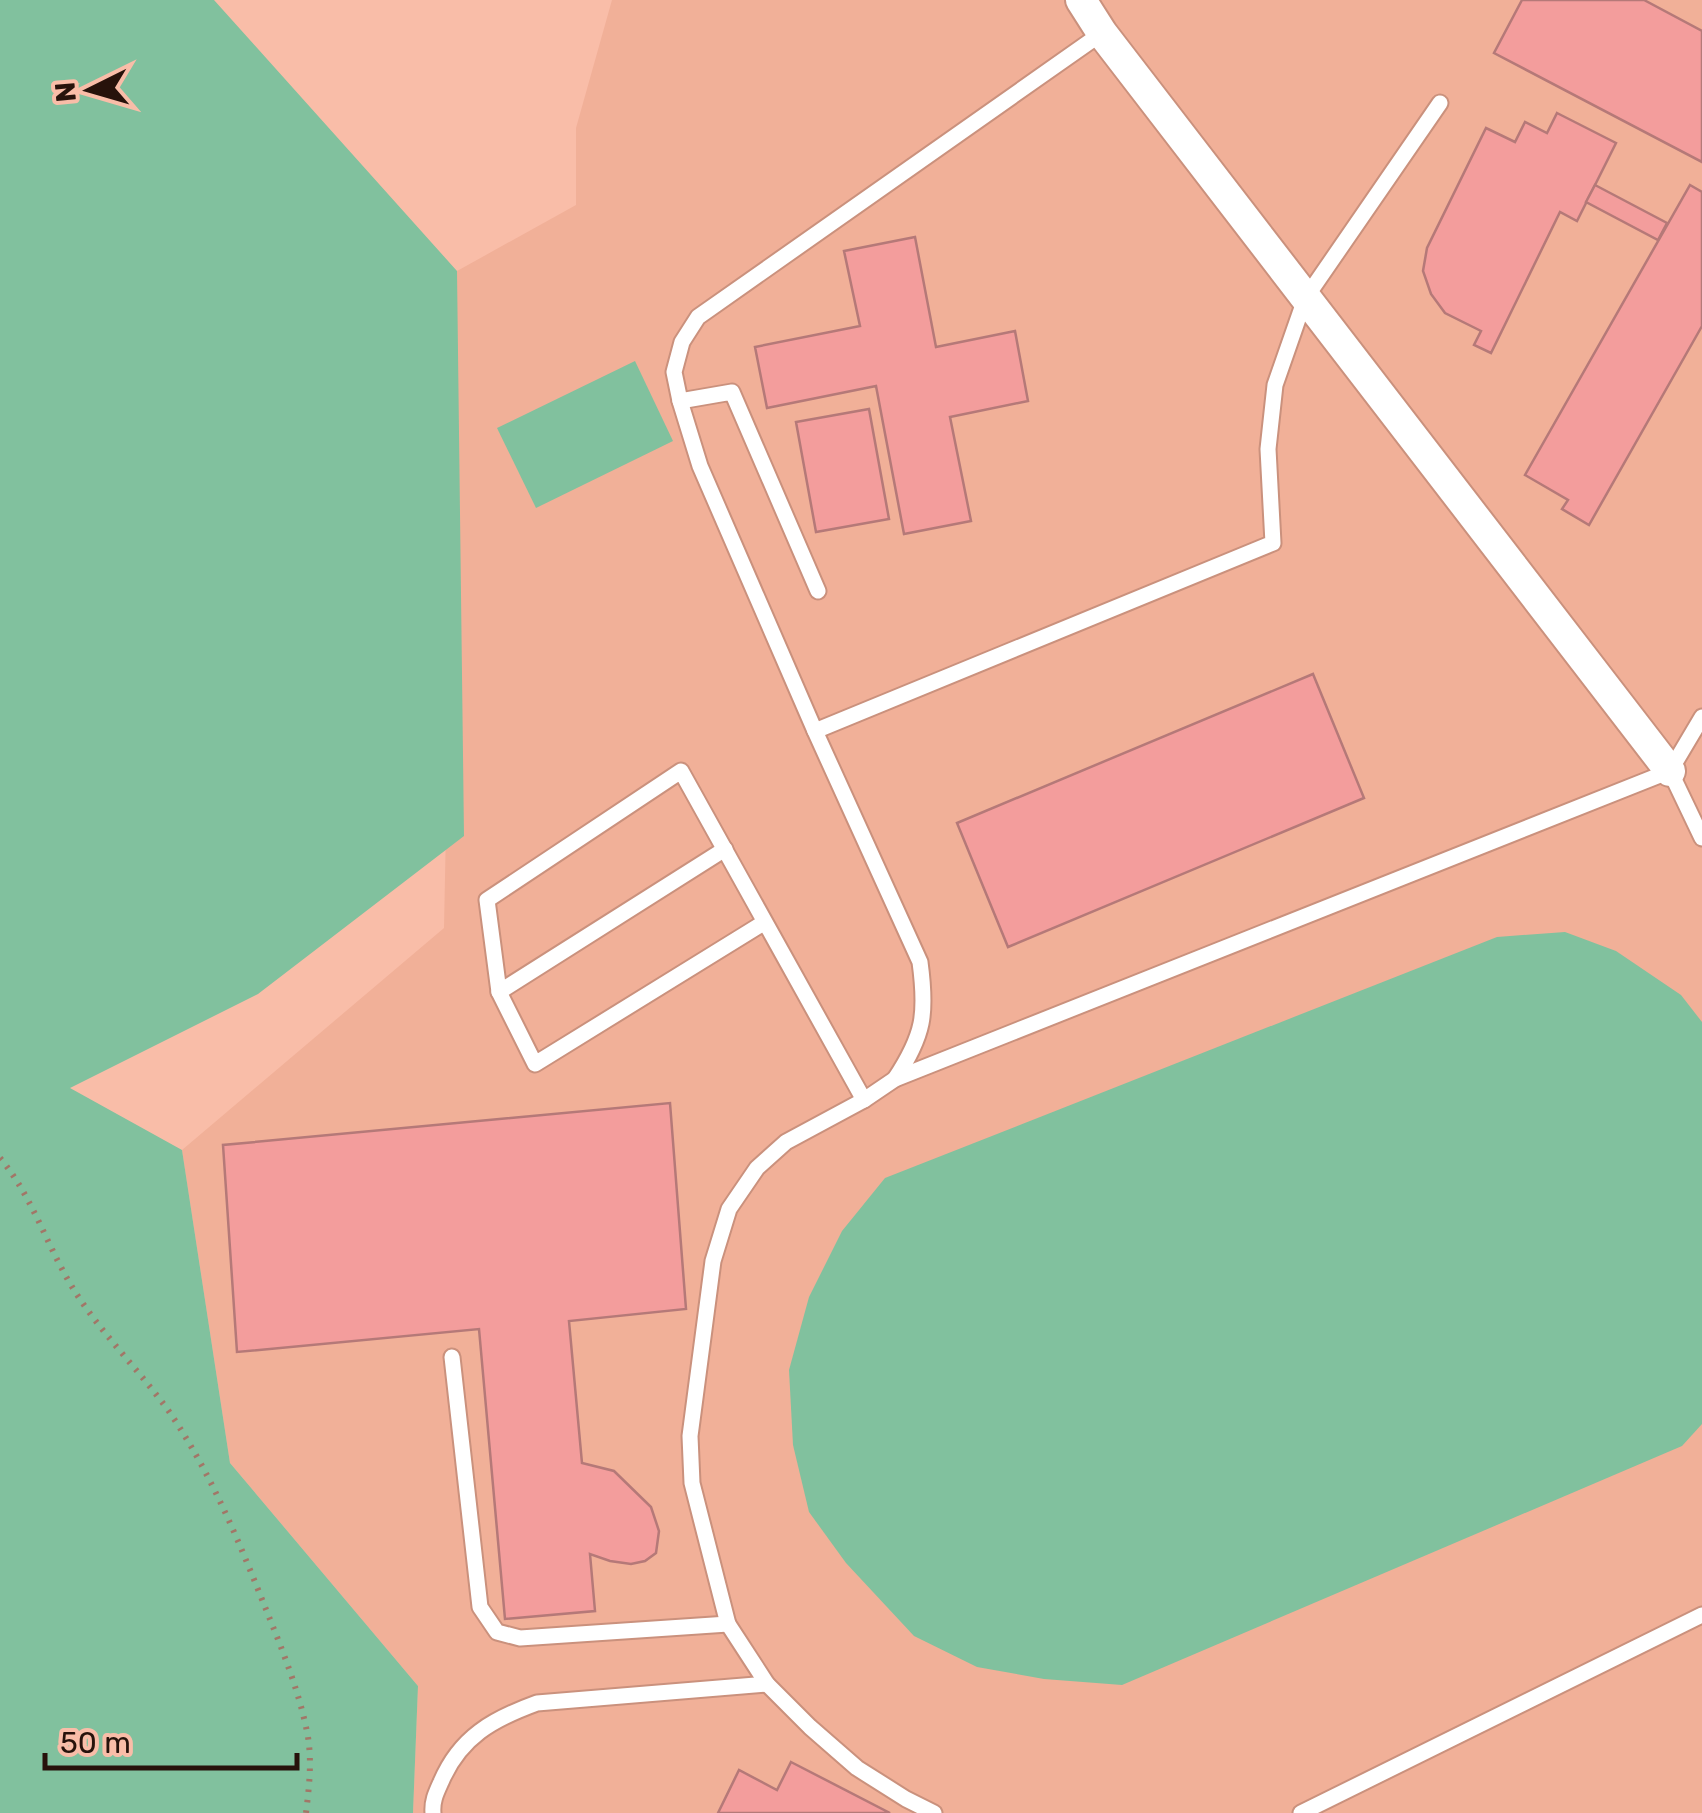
<svg xmlns="http://www.w3.org/2000/svg" width="1702" height="1813" font-family="Rubik,sans-serif">
<style>
.built{fill:#f1b098}
.green{fill:#81c19e}
.building{fill:#f39d9c;stroke:#b57978;stroke-width:2.5}
.lines{fill:none;stroke-linecap:round;stroke-linejoin:round}
.service-casing{stroke:#ca917d;stroke-width:19}
.minor-casing{stroke:#ca917d;stroke-width:34}
.path{stroke:#a27667;stroke-width:6;stroke-dasharray:2.5 8;stroke-linecap:butt}
.service{stroke:#fff;stroke-width:15}
.minor{stroke:#fff;stroke-width:30}
</style>
<rect width="100%" height="100%" fill="#f9bda8"/>
<path class="built" d="M612 0H1702V1813H413L418 1686 230 1463 182 1150 444 928 457 271 576 205V128Z"/>
<g class="green">
<path d="M0 0H214L457 271 464 836 258 994 70 1088 182 1150 230 1463 418 1686 413 1813H0Z"/>
<path d="M635 361 673 441 536 508 497 428Z"/>
<path d="M1565 932 1616 951 1681 995 1702 1022V1424L1682 1446 1122 1685 1044 1679 977 1667 914 1636 846 1563 809 1512 793 1445 789 1370 809 1297 842 1231 885 1178 1497 937Z"/>
</g>
<g class="building">
<path d="M1522 0H1644L1702 31V162L1494 53Z"/>
<path d="M1557 113 1616 143 1577 221 1560 212 1491 353 1474 345 1481 331 1445 313 1431 294 1423 271 1427 248 1486 128 1515 142 1525 122 1547 133Z"/>
<path d="M1595 185 1667 223 1658 240 1586 202Z"/>
<path d="M1690 185 1702 192V326L1589 525 1562 509 1568 500 1525 475Z"/>
<path d="M915 237 936 347 1015 331 1028 401 950 417 971 521 904 534 876 386 767 408 755 347 860 326 844 251Z"/>
<path d="M869 409 889 519 816 532 796 422Z"/>
<path d="M1313 674 1364 798 1008 947 957 823Z"/>
<path d="M670 1103 686 1309 569 1321 582 1463 614 1471 651 1507 659 1531 656 1553 645 1561 631 1564 610 1561 590 1554 595 1611 505 1619 479 1329 237 1352 223 1145Z"/>
<path d="M791 1762 890 1813H718L739 1770 777 1790Z"/>
</g>
<g class="lines">
<defs>
<g id="service">
<path d="M680 401 732 392 818 591"/>
<path d="M815 731 1273 543 1268 449 1275 385 1305 299 1440 103"/>
<path d="M1670 771 1702 717"/>
<path d="M765 922 535 1064 499 992 487 900 681 771 864 1100"/>
<path d="M499 992 725 849"/>
<path d="M895 1079C924 1035 927 1014 920 962L815 731 700 466 680 401 674 372 682 342 698 317 1102 33"/>
<path d="M452 1357 480 1607 497 1632 520 1638 728 1624"/>
<path d="M433 1813C432 1801 436 1793 441 1782 460 1737 493 1719 537 1703L767 1684"/>
<path d="M934 1813 906 1799 857 1768 810 1727 767 1684 728 1624 692 1483 690 1436 713 1261 729 1209 757 1168 786 1142 864 1100 895 1079 1670 771 1702 838"/>
<path d="M1301 1813 1702 1615"/>
</g>
<path id="minor" d="M1081 0 1102 33 1670 771"/>
</defs>
<use href="#service" class="service-casing"/>
<use href="#minor" class="minor-casing"/>
<path class="path" d="M0 1158C33 1197 47 1247 74 1290 101 1333 138 1369 168 1410 210 1471 238 1539 265 1607 282 1649 300 1693 308 1737 312 1763 309 1788 306 1813"/>
<use href="#service" class="service"/>
<use href="#minor" class="minor"/>
</g>
<g transform="translate(90 90) rotate(265)" stroke="#f9bda8" stroke-width="8" paint-order="stroke">
<path d="M0-8L18 38L0 25L-18 38Z" fill="#27120b"/>
<text y="-15" font-size="28" font-weight="bold" text-anchor="middle" fill="#27120b">N</text>
</g>
<path d="M45 1753v15h252v-15" fill="none" stroke="#27120b" stroke-width="5"/>
<text x="60" y="1753" font-size="30" fill="#27120b" stroke="#f9bda8" stroke-width="8" paint-order="stroke">50 m</text>
</svg>
